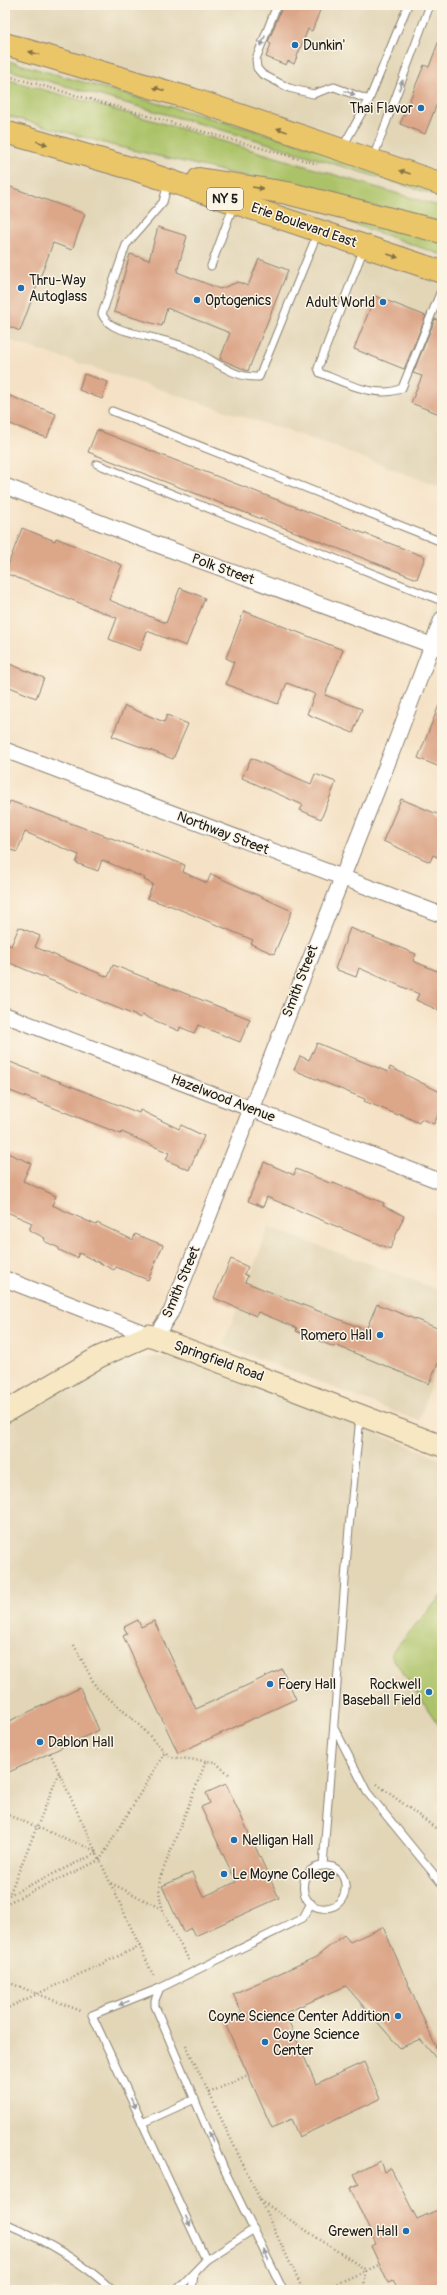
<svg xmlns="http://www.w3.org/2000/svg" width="447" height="2295" font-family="Pangolin,sans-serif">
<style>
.built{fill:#e2d6b7}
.green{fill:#abc267;stroke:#646f42}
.building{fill:#dca688}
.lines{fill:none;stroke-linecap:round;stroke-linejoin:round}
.lane-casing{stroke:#887f71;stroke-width:9}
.street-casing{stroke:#887f71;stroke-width:17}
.secondary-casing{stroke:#887f71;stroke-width:23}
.primary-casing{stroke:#887f71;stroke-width:24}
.path{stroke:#887f71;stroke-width:2.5;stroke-dasharray:1 3;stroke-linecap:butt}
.lane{stroke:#fff;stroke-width:7}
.street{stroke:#fff;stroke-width:15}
.secondary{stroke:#f7e8c3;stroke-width:21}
.primary{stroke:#ebc669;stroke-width:22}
.oneway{fill:#999}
.oneway2{fill:#847142}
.poi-dot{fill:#1f6fb2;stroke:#fcf5e5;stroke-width:1.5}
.labels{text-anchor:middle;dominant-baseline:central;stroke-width:3;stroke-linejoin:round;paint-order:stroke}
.shield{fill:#fcf5e5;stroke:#5f5d58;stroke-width:1}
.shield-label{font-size:13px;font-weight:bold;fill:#1c1c1c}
.poi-label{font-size:14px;fill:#1c1c1c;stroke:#fcf5e5;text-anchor:start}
.street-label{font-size:14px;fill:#1c1c1c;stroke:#fcf5e5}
</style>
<rect width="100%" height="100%" fill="#fcf5e5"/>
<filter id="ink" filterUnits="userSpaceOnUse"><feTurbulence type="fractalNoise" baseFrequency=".025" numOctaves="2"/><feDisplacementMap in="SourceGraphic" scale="8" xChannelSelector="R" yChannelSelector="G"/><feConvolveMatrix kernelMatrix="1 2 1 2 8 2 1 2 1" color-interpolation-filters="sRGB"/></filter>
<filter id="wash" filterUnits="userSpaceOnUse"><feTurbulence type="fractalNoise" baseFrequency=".012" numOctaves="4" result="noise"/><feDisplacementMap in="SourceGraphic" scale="16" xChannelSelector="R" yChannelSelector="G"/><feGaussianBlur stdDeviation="0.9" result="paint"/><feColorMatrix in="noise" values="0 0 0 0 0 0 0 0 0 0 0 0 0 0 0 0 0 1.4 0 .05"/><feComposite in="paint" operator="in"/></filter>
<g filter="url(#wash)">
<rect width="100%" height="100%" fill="#f5e2c6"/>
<g class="built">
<path d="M5 5H442V488L327 444 5 339Z"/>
<path d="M442 583V636L424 628Z"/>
<path d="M269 1227 442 1291V1352L419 1421 223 1345Z"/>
<path d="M156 1357 197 1362 442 1459V2290H5V1420L103 1366 125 1359Z"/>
</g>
<g class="green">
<path d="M5 60 334 153 442 190V197L250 138 5 69Z"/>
<path d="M5 79 155 121 442 207V222L115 146 5 115Z"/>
<path d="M348 219 442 237V255L348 222Z"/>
<path d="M442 1595V1730L390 1654Z"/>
</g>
<g id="blocks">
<g class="building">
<path d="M283 5H322L312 31 308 29 294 64 288 61 286 65 266 57 271 44 268 42Z"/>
<path d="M441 35 442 91 425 134 400 124 424 65 429 67Z"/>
<path d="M5 185 85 214 72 250 53 243 20 331 5 325Z"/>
<path d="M158 227 187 236 177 272 220 289 238 282 248 286 259 259 288 270 248 371 220 359 230 333 167 308 162 326 114 312 130 254 149 260Z"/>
<path d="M375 296 426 316 404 369 354 349Z"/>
<path d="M435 319 442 322V415L411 403 422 376 413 373Z"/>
<path d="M84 374 108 382 102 399 79 390Z"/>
<path d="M5 394 56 414 47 438 5 422Z"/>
<path d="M97 430 425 557 417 579 88 452Z"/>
<path d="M22 528 55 541 56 538 122 565 109 600 166 623 180 588 205 598 186 646 147 631 140 651 109 639 117 618 5 573Z"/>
<path d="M244 611 343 650 325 695 362 709 353 733 307 714 315 694 287 683 278 704 226 684 234 662 226 658Z"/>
<path d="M5 662 44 678 36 698 5 685Z"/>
<path d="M441 700H442V768L418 758Z"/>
<path d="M125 706 164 722 167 715 188 724 173 759 112 736Z"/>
<path d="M251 758 311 784 315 774 336 782 321 819 300 810 303 805 242 778Z"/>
<path d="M401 799 442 816V859L433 855 430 862 383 841Z"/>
<path d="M10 801 185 865 183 872 207 883 211 874 292 911 274 954 251 944 253 940 169 905V906L147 898 153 884 144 880 145 878 102 860 98 871 76 863 79 855 25 832 17 852 5 848V814Z"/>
<path d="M19 927 40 936 35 947 108 977 113 965 250 1019 240 1042 198 1025 194 1033 180 1027 179 1031 142 1015 141 1018 5 961V943L11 946Z"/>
<path d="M350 928 416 954 413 961 442 973V1001L438 1010 416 1000 419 994 359 968 356 977 335 969Z"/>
<path d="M317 1043 388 1072 390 1067 442 1093V1106L434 1124 421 1119 419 1123 398 1113V1115L364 1101 365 1099 294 1070 300 1056 309 1060Z"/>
<path d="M5 1060 139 1113 140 1110 179 1129 181 1125 204 1136 189 1170 166 1160 169 1153 122 1132 121 1134 5 1089Z"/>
<path d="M5 1152 31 1163 23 1181 56 1196 52 1205 96 1225 97 1223 133 1240 135 1234 163 1245 148 1280 116 1267 114 1270 79 1253 77 1258 59 1250V1248L44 1241 45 1238 29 1230 32 1223 5 1211Z"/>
<path d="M264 1162 294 1175 296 1169 332 1184 333 1183 384 1203 383 1206 404 1216 390 1249 267 1197 263 1207 248 1201Z"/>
<path d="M231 1259 248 1267 244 1274 248 1276 245 1282 366 1330 377 1304 442 1330V1354L429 1384 335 1345 334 1347 296 1331 297 1328 258 1312 256 1316 214 1298Z"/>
<path d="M138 1620 141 1627 154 1621 196 1709 282 1669 296 1699 178 1753 123 1636 127 1634 124 1627Z"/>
<path d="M80 1688 99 1730 5 1774V1723Z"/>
<path d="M226 1784 279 1898 195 1936 191 1928 183 1932 162 1886 192 1873 203 1897 236 1882 201 1807 210 1803 206 1793Z"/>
<path d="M383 1927 442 2061 440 2063 420 2039 400 2048 346 1986 285 2013 316 2084 364 2062 380 2099 299 2137 291 2119 272 2128 224 2021 242 2013 233 1994 316 1957 344 1935 350 1942Z"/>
<path d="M380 2161 384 2172 391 2168 417 2219 442 2208V2290H398L393 2281 388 2283 371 2246 376 2244 350 2188 359 2184 354 2174Z"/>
</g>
</g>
</g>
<g filter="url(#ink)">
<use href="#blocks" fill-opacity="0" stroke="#887f71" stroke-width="1"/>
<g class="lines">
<defs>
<g id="lane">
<path d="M277 5 256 59 257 68 262 74 289 88 313 94 334 87 369 100"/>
<path d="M342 148 369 100 408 5"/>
<path d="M373 158 430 5"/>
<path d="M168 183 163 202 126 245 102 314C108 327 120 329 133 333 153 338 176 342 195 351 217 362 233 378 259 377L318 232"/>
<path d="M364 248 318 368 320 373C343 382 378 400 402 388L442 288"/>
<path d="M211 266 234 204"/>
<path d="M112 411 442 542"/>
<path d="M97 464 442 601"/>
<path d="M335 1729 367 1792 442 1884"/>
<path d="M323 1866C350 1863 354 1906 326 1908 298 1911 295 1867 323 1866L349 1528 360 1417"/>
<path d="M160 1988 155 2000V2006L225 2171 283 2290"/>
<path d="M142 2123 195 2099"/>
<path d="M5 2223C44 2240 81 2260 112 2290"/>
<path d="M206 2260 92 2015 160 1988 303 1918 311 1903"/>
<path d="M177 2290 206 2260 254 2229"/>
<path d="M192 2290 194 2274"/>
</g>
<g id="street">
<path d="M5 486 158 545 442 649"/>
<path d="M5 750 442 915"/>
<path d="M5 1015 442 1182"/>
<path d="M5 1279 149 1335 158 1332 171 1312 395 744 442 619"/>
</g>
<path id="secondary" d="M5 1412 99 1357 149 1335 442 1446"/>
<g id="primary">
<path d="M5 44 192 99 442 184"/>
<path d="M5 132 137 170 442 272"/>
<path d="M199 179 287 193 442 232"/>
</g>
</defs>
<use href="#lane" class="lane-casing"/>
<use href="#street" class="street-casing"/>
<use href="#secondary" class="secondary-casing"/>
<use href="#primary" class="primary-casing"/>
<g class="path">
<path d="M5 75 317 164"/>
<path d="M74 1645 96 1687 135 1721 170 1757 215 1762 231 1776"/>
<path d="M50 1753 154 1977"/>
<path d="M59 1773 9 1895 97 1853"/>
<path d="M377 1784 442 1833"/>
<path d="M5 1814 96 1851"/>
<path d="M111 1883 160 1908"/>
<path d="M5 1904 100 1860 165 1752"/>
<path d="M189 1960C175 1934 155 1909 160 1878L206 1761"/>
<path d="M5 1981 81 2011"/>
<path d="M5 2009 140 1946"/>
<path d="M186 2045 303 2290"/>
<path d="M209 2093 248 2075"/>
<path d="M260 2200 366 2270 364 2290"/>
<path d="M322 2290 379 2265"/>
</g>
<use href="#lane" class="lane"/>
<use href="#street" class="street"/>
<use href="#secondary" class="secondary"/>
<use href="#primary" class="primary"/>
</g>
<defs><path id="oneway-solid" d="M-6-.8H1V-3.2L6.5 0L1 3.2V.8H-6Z"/></defs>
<g class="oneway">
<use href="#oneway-solid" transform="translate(263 41) rotate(112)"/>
<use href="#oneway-solid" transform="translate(401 85) rotate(-69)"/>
<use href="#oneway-solid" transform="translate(350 93) rotate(21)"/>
<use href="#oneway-solid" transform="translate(124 2003) rotate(158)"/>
<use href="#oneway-solid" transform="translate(133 2103) rotate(65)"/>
<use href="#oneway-solid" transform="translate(211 2137) rotate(-113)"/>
<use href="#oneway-solid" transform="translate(188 2221) rotate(65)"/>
<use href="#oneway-solid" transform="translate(266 2255) rotate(-115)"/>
</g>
<g class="oneway2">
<use href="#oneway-solid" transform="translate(34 53) rotate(-164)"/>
<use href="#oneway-solid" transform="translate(159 89) rotate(-164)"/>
<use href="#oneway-solid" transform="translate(282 130) rotate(-161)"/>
<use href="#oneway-solid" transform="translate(42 143) rotate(16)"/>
<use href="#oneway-solid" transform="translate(405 172) rotate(-161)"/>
<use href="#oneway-solid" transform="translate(258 188) rotate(9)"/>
<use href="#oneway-solid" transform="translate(393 256) rotate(19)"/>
</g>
</g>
<g class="poi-dot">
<circle cx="295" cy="45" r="4"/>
<circle cx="421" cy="108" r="4"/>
<circle cx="21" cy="288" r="4"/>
<circle cx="197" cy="300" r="4"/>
<circle cx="383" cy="302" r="4"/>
<circle cx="380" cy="1335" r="4"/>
<circle cx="270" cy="1684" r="4"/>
<circle cx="429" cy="1692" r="4"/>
<circle cx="40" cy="1742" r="4"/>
<circle cx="234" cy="1840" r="4"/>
<circle cx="224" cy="1874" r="4"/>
<circle cx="398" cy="2016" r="4"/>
<circle cx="265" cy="2042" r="4"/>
<circle cx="406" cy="2231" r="4"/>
</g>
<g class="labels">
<rect class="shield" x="207" y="188" width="36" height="22" rx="3"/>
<g class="shield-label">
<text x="225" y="199">NY 5</text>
</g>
<g class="poi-label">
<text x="303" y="45">Dunkin'</text>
<text x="413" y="108" text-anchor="end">Thai Flavor</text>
<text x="29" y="280">Thru-Way<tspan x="29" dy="16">Autoglass</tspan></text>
<text x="205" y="300">Optogenics</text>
<text x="375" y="302" text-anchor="end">Adult World</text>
<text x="372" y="1335" text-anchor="end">Romero Hall</text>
<text x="278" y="1684">Foery Hall</text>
<text x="421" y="1684" text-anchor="end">Rockwell<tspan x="421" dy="16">Baseball Field</tspan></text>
<text x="48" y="1742">Dablon Hall</text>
<text x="242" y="1840">Nelligan Hall</text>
<text x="232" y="1874">Le Moyne College</text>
<text x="390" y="2016" text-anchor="end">Coyne Science Center Addition</text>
<text x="273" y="2034">Coyne Science<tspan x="273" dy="16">Center</tspan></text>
<text x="398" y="2231" text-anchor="end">Grewen Hall</text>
</g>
<g class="street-label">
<text transform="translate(304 225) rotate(19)">Erie Boulevard East</text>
<text transform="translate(223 569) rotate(20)">Polk Street</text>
<text transform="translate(223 833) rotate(21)">Northway Street</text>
<text transform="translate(300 981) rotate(-69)">Smith Street</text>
<text transform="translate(223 1098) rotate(21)">Hazelwood Avenue</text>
<text transform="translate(181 1282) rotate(-67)">Smith Street</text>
<text transform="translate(219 1361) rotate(20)">Springfield Road</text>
</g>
</g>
<rect width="447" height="2295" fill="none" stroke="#fcf5e5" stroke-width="20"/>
</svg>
